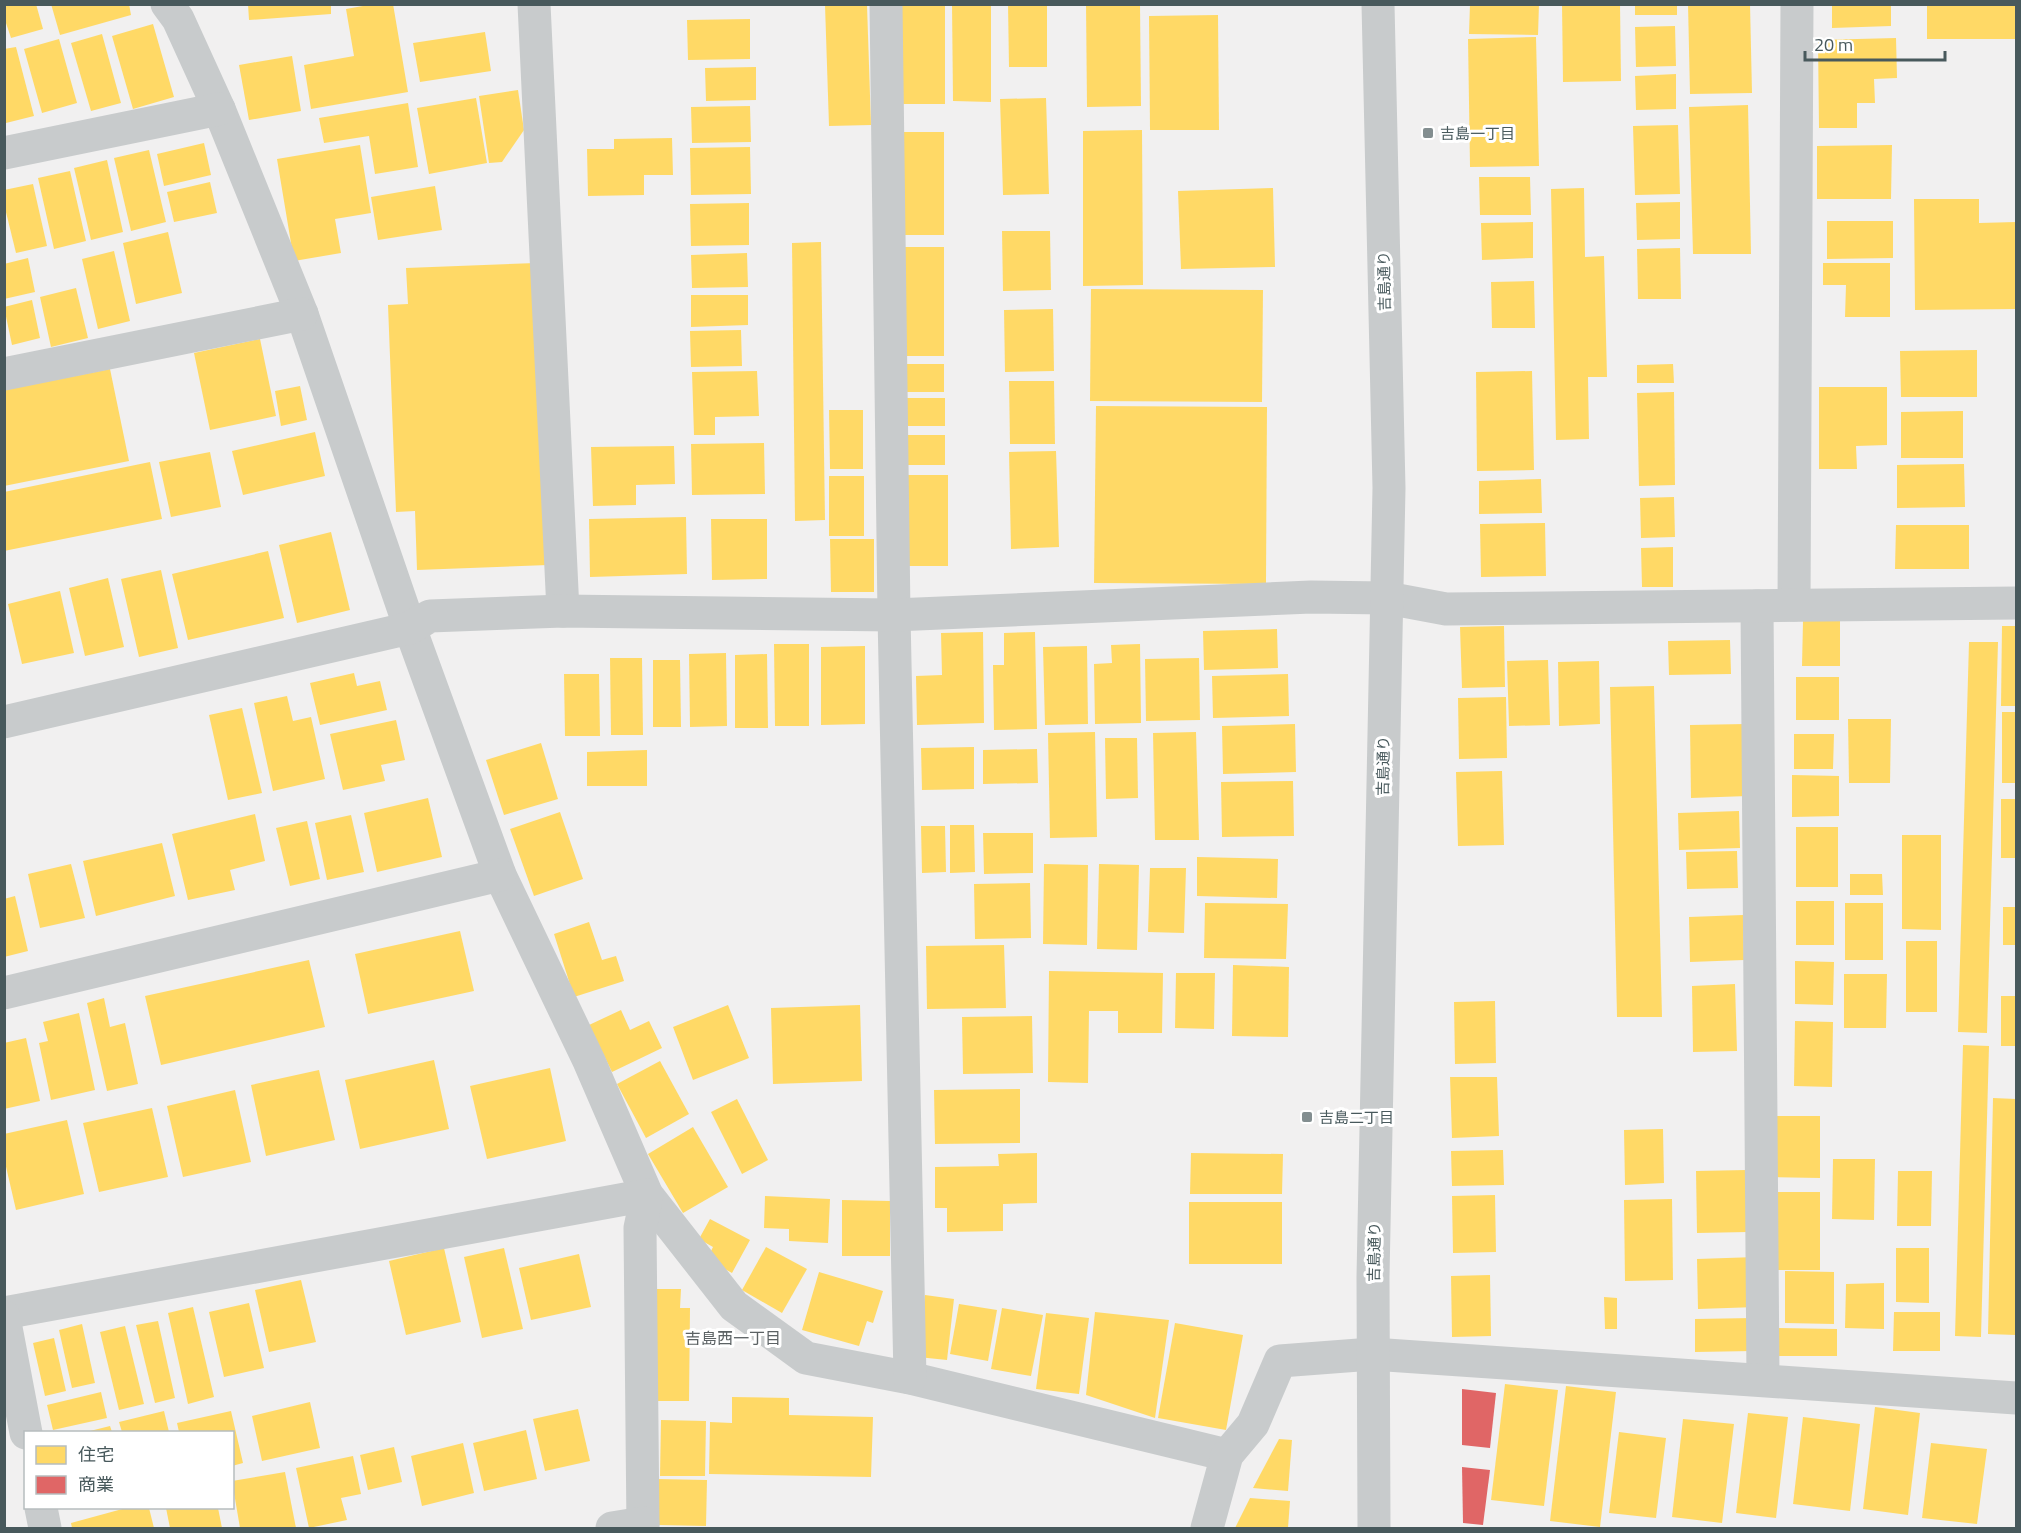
<svg xmlns="http://www.w3.org/2000/svg" width="2021" height="1533" font-family="'Titillium Web','Noto Sans JP',sans-serif">
<style>
.homes{fill:#ffd966}
.shops{fill:#e06666}
.lines{fill:none;stroke-linecap:round;stroke-linejoin:round}
.street{stroke:#c8cbcc;stroke-width:33}
.secondary{stroke:#c8cbcc;stroke-width:33}
.poi-dot{fill:#838e90;stroke:#fff;stroke-width:2}
.labels{text-anchor:middle;dominant-baseline:central;stroke-width:6;stroke-linejoin:round;paint-order:stroke}
.poi-label{font-size:15px;fill:#48595c;stroke:#fff;text-anchor:start}
.street-label{font-size:15px;fill:#48595c;stroke:#fff}
.neighbourhood-label{font-size:16px;fill:#5c6264;stroke:#fff}
</style>
<rect width="100%" height="100%" fill="#f1f0f0"/>
<g class="homes">
<path d="M4 4H36L43 29 11 38 4 17Z"/>
<path d="M51 4H129L131 15 60 35Z"/>
<path d="M248 4H331V14L249 20Z"/>
<path d="M374 4H393L408 92 311 109 304 65 354 56 346 9Z"/>
<rect x="900" y="4" width="45" height="100"/>
<path d="M952 4H991V102L953 101Z"/>
<path d="M1008 4H1047V67H1009Z"/>
<path d="M1086 4H1140L1141 106 1087 107Z"/>
<path d="M1470 4H1539L1538 35 1469 34Z"/>
<path d="M1562 4H1620L1621 81 1563 82Z"/>
<rect x="1635" y="4" width="42" height="11"/>
<path d="M1688 4H1750L1752 93 1690 94Z"/>
<path d="M1832 4H1891V26L1832 28Z"/>
<rect x="1927" y="4" width="89" height="35"/>
<path d="M825 5H867L871 125 829 126Z"/>
<path d="M1218 15 1219 130H1150L1149 16Z"/>
<path d="M750 19V59L688 60 687 20Z"/>
<path d="M153 24 174 97 133 109 112 36Z"/>
<path d="M1675 26 1676 66 1636 67 1635 27Z"/>
<path d="M485 32 491 71 420 82 413 43Z"/>
<path d="M102 34 121 103 91 111 71 43Z"/>
<path d="M1536 37 1539 166 1470 167 1468 39Z"/>
<path d="M1896 38 1897 78 1874 79 1875 103H1857V128H1819L1818 40Z"/>
<path d="M59 39 77 103 42 113 24 49Z"/>
<path d="M16 47 34 116 6 123 4 49Z"/>
<path d="M292 56 301 111 249 120 239 65Z"/>
<path d="M756 67V100L706 101 705 68Z"/>
<path d="M1676 74V109L1636 110 1635 76Z"/>
<path d="M518 90 524 130 502 162 489 163 479 96Z"/>
<path d="M476 98 487 163 429 174 417 108Z"/>
<path d="M1046 98 1049 194 1003 195 1000 99Z"/>
<path d="M408 103 418 167 375 174 369 136 324 143 319 118Z"/>
<path d="M1748 105 1751 254H1693L1689 107Z"/>
<path d="M750 106 751 142 692 143 691 107Z"/>
<path d="M1678 125 1680 194 1635 195 1633 126Z"/>
<path d="M1142 130 1143 285 1083 286V131Z"/>
<rect x="901" y="132" width="43" height="103"/>
<path d="M672 138 673 175H644V195L588 196 587 149H614V139Z"/>
<path d="M204 143 211 175 164 186 157 154Z"/>
<path d="M360 145 371 213 335 219 341 253 294 261 277 159Z"/>
<path d="M1892 145 1891 199H1817V146Z"/>
<path d="M750 147 751 194 691 195 690 148Z"/>
<path d="M149 150 166 222 131 231 114 158Z"/>
<path d="M107 160 123 232 91 240 74 168Z"/>
<path d="M70 171 86 241 54 249 38 178Z"/>
<path d="M1479 177H1530L1531 215H1480Z"/>
<path d="M210 182 217 213 174 222 167 192Z"/>
<path d="M33 184 47 246 16 253 4 204V190Z"/>
<path d="M435 186 442 230 378 240 371 197Z"/>
<path d="M1273 188 1275 267 1181 269 1178 191Z"/>
<path d="M1584 188 1585 257 1604 256 1607 377H1588L1589 439 1556 440 1551 189Z"/>
<path d="M1914 199H1979V223L2016 222V309L1915 310Z"/>
<path d="M1680 202V239L1637 240 1636 203Z"/>
<path d="M749 203V245L691 246 690 204Z"/>
<path d="M1827 221H1893V258L1827 259Z"/>
<path d="M1533 222V258L1482 260 1481 223Z"/>
<path d="M1002 231H1050L1051 290 1003 291Z"/>
<path d="M168 232 182 293 136 304 123 243Z"/>
<path d="M821 242 825 520 795 521 792 243Z"/>
<rect x="904" y="247" width="40" height="109"/>
<path d="M1680 248 1681 299H1638L1637 249Z"/>
<path d="M114 251 130 321 98 329 82 259Z"/>
<path d="M747 253 748 287 692 288 691 255Z"/>
<path d="M28 258 35 292 4 299V264Z"/>
<path d="M536 263 548 565 417 570 415 511 396 512 388 305 408 304 406 268Z"/>
<path d="M1823 263H1890V317H1845L1846 285H1823Z"/>
<path d="M1534 281 1535 328H1492L1491 282Z"/>
<path d="M76 288 88 338 51 347 40 297Z"/>
<path d="M1091 289 1263 290 1262 402 1090 401Z"/>
<path d="M691 295H748V325L691 327Z"/>
<path d="M32 300 40 338 12 345 4 307Z"/>
<path d="M1053 309 1054 371 1005 372 1004 310Z"/>
<path d="M741 330 742 366 691 367 690 331Z"/>
<path d="M260 339 276 416 210 430 194 353Z"/>
<path d="M1977 350V397H1901L1900 351Z"/>
<rect x="905" y="364" width="39" height="28"/>
<path d="M1673 364 1674 383H1637V365Z"/>
<path d="M110 369 129 461 4 486V390Z"/>
<path d="M757 371 759 416 715 417V435H694L692 372Z"/>
<path d="M1532 371 1534 470 1477 471 1476 372Z"/>
<path d="M1009 381H1054L1055 444H1010Z"/>
<path d="M300 386 307 420 281 426 275 391Z"/>
<path d="M1819 387H1887V445L1856 446 1857 469H1819Z"/>
<path d="M1674 392 1675 485 1639 486 1637 393Z"/>
<rect x="904" y="398" width="41" height="28"/>
<path d="M1096 406 1267 407 1266 584 1094 583Z"/>
<path d="M829 410H863V469H830Z"/>
<path d="M1963 411V458H1901V412Z"/>
<path d="M315 432 325 476 243 495 232 451Z"/>
<rect x="902" y="435" width="43" height="30"/>
<path d="M764 443 765 494 692 495 691 444Z"/>
<path d="M674 446 675 484 636 485V505L593 506 591 447Z"/>
<path d="M1056 451 1059 547 1011 549 1009 452Z"/>
<path d="M210 452 221 507 171 517 159 462Z"/>
<path d="M150 462 162 519 4 551V492Z"/>
<path d="M1964 464 1965 507 1897 508V465Z"/>
<rect x="904" y="475" width="44" height="91"/>
<rect x="829" y="476" width="35" height="60"/>
<path d="M1541 479 1542 513 1479 514V481Z"/>
<path d="M1674 497 1675 537 1641 538 1640 498Z"/>
<path d="M686 517 687 574 590 577 589 519Z"/>
<path d="M711 519H767V579L712 580Z"/>
<path d="M1545 523 1546 576 1481 577 1480 524Z"/>
<path d="M1896 525H1969V569H1895Z"/>
<path d="M331 532 350 610 297 623 279 545Z"/>
<path d="M830 539H874V592H831Z"/>
<path d="M1673 547V587H1642L1641 548Z"/>
<path d="M268 551 284 618 188 640 172 574Z"/>
<path d="M161 570 178 648 139 657 121 579Z"/>
<path d="M108 578 124 647 85 656 69 588Z"/>
<path d="M60 591 74 653 22 664 8 604Z"/>
<path d="M1803 621H1840V666H1802Z"/>
<path d="M1504 626 1505 687 1462 688 1460 627Z"/>
<path d="M2002 626H2016V706H2001Z"/>
<path d="M1277 629 1278 668 1204 670 1203 631Z"/>
<path d="M983 632 984 723 917 725 916 676 942 675 941 633Z"/>
<path d="M1035 632 1037 729 994 730 993 665H1004V633Z"/>
<path d="M1730 640 1731 674 1669 675 1668 641Z"/>
<path d="M1969 642H1998L1987 1033 1958 1032Z"/>
<path d="M774 644H809V726H775Z"/>
<path d="M1140 644 1141 723 1095 724 1094 664 1112 663 1111 645Z"/>
<path d="M865 646V724L821 725V647Z"/>
<path d="M1087 646 1088 724 1045 725 1043 647Z"/>
<path d="M726 653 727 726 690 727 689 654Z"/>
<path d="M767 654 768 728H735V655Z"/>
<path d="M610 658H642L643 735H611Z"/>
<path d="M1199 658 1200 720 1146 721 1145 659Z"/>
<path d="M653 660H680L681 727H653Z"/>
<path d="M1548 660 1550 725 1509 726 1507 661Z"/>
<path d="M1599 661 1600 724 1559 726 1558 662Z"/>
<path d="M354 673 357 686 380 681 387 710 320 725 310 683Z"/>
<path d="M564 674H599L600 736H565Z"/>
<path d="M1288 674 1289 716 1213 718 1212 676Z"/>
<rect x="1796" y="677" width="43" height="43"/>
<path d="M1654 686 1662 1017H1617L1610 687Z"/>
<path d="M287 696 293 721 311 717 325 779 273 791 254 703Z"/>
<path d="M1506 697 1507 758 1459 759 1458 698Z"/>
<path d="M242 708 262 793 228 800 209 715Z"/>
<rect x="2002" y="712" width="14" height="71"/>
<path d="M1848 719H1891L1890 783H1849Z"/>
<path d="M396 720 405 760 381 765 385 781 343 790 330 734Z"/>
<path d="M1295 724 1296 772 1223 774 1222 726Z"/>
<path d="M1746 724 1748 796 1691 798 1690 725Z"/>
<path d="M1095 732 1097 837 1050 838 1048 733Z"/>
<path d="M1196 732 1199 840H1155L1153 733Z"/>
<path d="M1794 734H1834L1833 769H1794Z"/>
<path d="M1105 738H1137L1138 798 1106 799Z"/>
<path d="M541 743 558 799 504 815 486 760Z"/>
<path d="M974 747V789L922 790 921 748Z"/>
<path d="M1037 749 1038 783 983 784V750Z"/>
<path d="M647 750V786H587V752Z"/>
<path d="M1502 771 1504 845 1458 846 1456 772Z"/>
<path d="M1792 775 1839 776V816L1792 817Z"/>
<path d="M1293 781 1294 836 1222 837 1221 782Z"/>
<path d="M428 798 442 857 377 872 364 813Z"/>
<rect x="2001" y="799" width="15" height="59"/>
<path d="M1739 811 1740 848 1679 850 1678 813Z"/>
<path d="M560 812 583 879 534 896 510 829Z"/>
<path d="M255 814 265 861 230 870 235 890 188 900 172 834Z"/>
<path d="M351 815 364 872 327 880 315 823Z"/>
<path d="M307 821 320 879 290 886 276 828Z"/>
<path d="M950 825H974L975 872 950 873Z"/>
<path d="M921 826H945L946 872 922 873Z"/>
<rect x="1796" y="827" width="42" height="60"/>
<path d="M983 833H1033V873L984 874Z"/>
<path d="M1902 835H1941V930L1902 929Z"/>
<path d="M162 843 175 896 96 916 83 861Z"/>
<path d="M1737 851 1738 888 1687 889 1686 852Z"/>
<path d="M1197 857 1278 859 1277 898 1197 896Z"/>
<path d="M71 864 85 918 40 928 28 874Z"/>
<path d="M1044 864 1088 865 1087 945 1043 944Z"/>
<path d="M1099 864 1139 865 1137 950 1097 949Z"/>
<path d="M1150 868H1186L1184 933 1148 932Z"/>
<path d="M1850 874H1882L1883 895H1850Z"/>
<path d="M1030 883 1031 938 975 939 974 884Z"/>
<path d="M15 896 28 951 4 957V899Z"/>
<rect x="1796" y="901" width="38" height="44"/>
<path d="M1205 903 1288 904 1286 959 1204 958Z"/>
<rect x="1845" y="903" width="38" height="57"/>
<rect x="2003" y="907" width="13" height="38"/>
<path d="M1743 915 1744 960 1690 962 1689 917Z"/>
<path d="M589 922 602 960 616 956 624 981 574 997 554 934Z"/>
<path d="M460 931 474 991 368 1014 355 954Z"/>
<rect x="1906" y="941" width="31" height="71"/>
<path d="M1004 945 1006 1008 927 1009 926 946Z"/>
<path d="M309 960 325 1027 161 1065 145 996Z"/>
<path d="M1795 961 1834 962 1833 1005 1795 1004Z"/>
<path d="M1233 965 1289 967 1288 1037 1232 1036Z"/>
<path d="M1049 971 1163 973 1162 1033H1118V1011H1089L1088 1083 1048 1082Z"/>
<path d="M1176 973H1215L1214 1029 1175 1028Z"/>
<path d="M1844 974H1887L1886 1028H1844Z"/>
<path d="M1735 984 1737 1051 1693 1052 1692 986Z"/>
<rect x="2001" y="996" width="15" height="50"/>
<path d="M104 998 110 1027 125 1023 138 1084 107 1091 87 1003Z"/>
<path d="M1495 1001 1496 1063 1455 1064 1454 1002Z"/>
<path d="M728 1005 749 1058 693 1080 673 1027Z"/>
<path d="M860 1005 862 1081 773 1084 771 1008Z"/>
<path d="M621 1010 630 1030 649 1021 662 1048 612 1072 589 1025Z"/>
<path d="M79 1013 95 1090 51 1100 39 1043 48 1041 43 1022Z"/>
<path d="M1032 1016 1033 1073 963 1074 962 1017Z"/>
<path d="M1795 1021 1833 1022 1832 1087 1794 1086Z"/>
<path d="M26 1038 40 1101 4 1109V1043Z"/>
<path d="M1963 1045 1989 1046 1981 1337 1955 1336Z"/>
<path d="M434 1060 449 1129 360 1149 345 1080Z"/>
<path d="M660 1061 689 1114 646 1138 617 1084Z"/>
<path d="M550 1068 566 1141 487 1159 470 1086Z"/>
<path d="M319 1070 335 1140 266 1156 251 1085Z"/>
<path d="M1450 1077H1497L1499 1136 1452 1138Z"/>
<path d="M1020 1089V1143L935 1144 934 1090Z"/>
<path d="M235 1090 251 1162 183 1177 167 1106Z"/>
<path d="M1993 1098 2016 1099V1335L1988 1334Z"/>
<path d="M737 1099 768 1160 742 1174 711 1112Z"/>
<path d="M152 1108 168 1177 99 1192 83 1123Z"/>
<path d="M1770 1116H1820V1178L1770 1177Z"/>
<path d="M67 1120 84 1194 16 1210 4 1158V1134Z"/>
<path d="M693 1127 728 1187 683 1213 648 1154Z"/>
<path d="M1663 1129 1664 1183 1625 1185 1624 1130Z"/>
<path d="M1503 1150 1504 1185 1452 1186 1451 1151Z"/>
<path d="M1037 1153V1203L1003 1204V1231L947 1232V1208H935V1167L999 1166 998 1154Z"/>
<path d="M1191 1153 1283 1154 1282 1194H1190Z"/>
<path d="M1833 1159H1875L1874 1220 1832 1219Z"/>
<path d="M1747 1170 1748 1232 1697 1233 1696 1171Z"/>
<path d="M1898 1171H1932L1931 1226H1897Z"/>
<rect x="1775" y="1192" width="45" height="78"/>
<path d="M1495 1195 1496 1252 1453 1253 1452 1196Z"/>
<path d="M765 1196 830 1199 828 1243 789 1241V1229L764 1228Z"/>
<path d="M1672 1199 1673 1280 1625 1281 1624 1200Z"/>
<path d="M842 1200 890 1201V1256H842Z"/>
<rect x="1189" y="1202" width="93" height="62"/>
<path d="M710 1219 750 1240 732 1273 707 1259 713 1247 699 1239Z"/>
<path d="M766 1247 807 1269 782 1313 742 1290Z"/>
<path d="M444 1248 461 1322 406 1335 389 1261Z"/>
<path d="M504 1248 523 1329 482 1338 464 1257Z"/>
<path d="M1896 1248H1929V1303L1896 1302Z"/>
<path d="M579 1254 591 1307 531 1320 519 1268Z"/>
<path d="M1756 1257 1757 1307 1698 1309 1697 1259Z"/>
<path d="M1785 1271 1834 1272V1324L1785 1323Z"/>
<path d="M819 1272 883 1291 873 1323 867 1321 859 1346 802 1330Z"/>
<path d="M1490 1275 1491 1336 1452 1337 1451 1276Z"/>
<path d="M301 1280 316 1342 269 1352 255 1290Z"/>
<path d="M1884 1283V1329L1845 1328 1846 1284Z"/>
<path d="M656 1289H681L680 1308H690L689 1401H654Z"/>
<path d="M925 1295 954 1299 947 1360 918 1357Z"/>
<path d="M1604 1297 1617 1298V1329H1605Z"/>
<path d="M249 1303 264 1368 224 1377 209 1312Z"/>
<path d="M959 1304 997 1310 988 1361 950 1354Z"/>
<path d="M193 1307 214 1397 188 1404 168 1313Z"/>
<path d="M1002 1308 1043 1315 1031 1376 991 1369Z"/>
<path d="M1095 1312 1169 1320 1155 1418 1086 1395Z"/>
<path d="M1894 1312H1940V1351H1893Z"/>
<path d="M1046 1313 1089 1318 1079 1394 1036 1389Z"/>
<path d="M1753 1318V1351L1695 1352V1319Z"/>
<path d="M158 1321 175 1398 155 1403 136 1325Z"/>
<path d="M1175 1323 1243 1335 1226 1430 1158 1418Z"/>
<path d="M82 1324 95 1383 72 1388 59 1330Z"/>
<path d="M125 1326 144 1404 119 1410 100 1332Z"/>
<path d="M1777 1328 1837 1329V1356H1777Z"/>
<path d="M54 1338 66 1391 45 1396 33 1343Z"/>
<path d="M1505 1384 1558 1390 1544 1506 1491 1500Z"/>
<path d="M1566 1386 1616 1392 1600 1527 1550 1521Z"/>
<path d="M101 1392 107 1418 53 1430 47 1405Z"/>
<path d="M732 1397 789 1398V1415L873 1417 871 1477 709 1474 710 1422 732 1423Z"/>
<path d="M310 1402 320 1448 262 1461 252 1416Z"/>
<path d="M1875 1407 1920 1413 1908 1515 1863 1509Z"/>
<path d="M578 1409 590 1461 545 1471 533 1419Z"/>
<path d="M164 1411 169 1432H122L119 1422Z"/>
<path d="M231 1411 243 1463 232 1466V1432H179L177 1423Z"/>
<path d="M1748 1413 1788 1417 1776 1518 1736 1513Z"/>
<path d="M1803 1417 1860 1424 1850 1511 1793 1504Z"/>
<path d="M1683 1419 1734 1424 1722 1523 1672 1517Z"/>
<path d="M661 1420 706 1421 705 1476H660Z"/>
<path d="M110 1426 112 1432H86Z"/>
<path d="M526 1430 537 1479 484 1491 473 1443Z"/>
<path d="M1619 1432 1666 1438 1656 1518 1609 1513Z"/>
<path d="M1279 1439 1292 1440 1288 1491 1253 1488Z"/>
<path d="M463 1443 474 1493 422 1506 411 1456Z"/>
<path d="M1931 1443 1987 1449 1977 1524 1922 1518Z"/>
<path d="M394 1447 402 1482 368 1490 360 1455Z"/>
<path d="M353 1456 361 1494 341 1498 347 1520 309 1528 296 1468Z"/>
<path d="M285 1472 296 1528H240L232 1481Z"/>
<path d="M658 1479 707 1480 706 1526 657 1525Z"/>
<path d="M1250 1498 1290 1501 1288 1528H1235Z"/>
<path d="M126 1508H149L154 1528H72L71 1523Z"/>
<path d="M166 1508H218L222 1528H170Z"/>
</g>
<g class="shops">
<path d="M1462 1389 1496 1393 1490 1448 1462 1445Z"/>
<path d="M1462 1467 1490 1470 1483 1525 1463 1523Z"/>
</g>
<g class="lines">
<g class="street">
<path d="M167 4 178 19 219 109 302 314 410 628 500 875 589 1061 647 1195 734 1306 806 1358 910 1378 1227 1455"/>
<path d="M534 4 563 611"/>
<path d="M886 4 894 615 910 1378"/>
<path d="M4 153 219 109"/>
<path d="M4 374 302 314"/>
<path d="M1794 605 1797 4"/>
<path d="M1757 606 1763 1380"/>
<path d="M4 722 410 628 430 616 563 611 894 615 1311 597 1387 598 1446 609 2016 603"/>
<path d="M4 993 500 875"/>
<path d="M4 1313 647 1195 640 1228 643 1528"/>
<path d="M4 1317 26 1433"/>
<path d="M41 1508 45 1528"/>
<path d="M612 1528 643 1523"/>
<path d="M1207 1528 1227 1455 1253 1424 1280 1361 1372 1354 2016 1398"/>
</g>
<path class="secondary" d="M1374 1528 1373 1277 1389 488 1378 4"/>
</g>
<g class="poi-dot">
<rect x="1422" y="127" width="12" height="12" rx="3"/>
<rect x="1301" y="1111" width="12" height="12" rx="3"/>
</g>
<g class="labels">
<g class="poi-label">
<text x="1440" y="133">吉島一丁目</text>
<text x="1319" y="1117">吉島二丁目</text>
</g>
<g class="street-label">
<text transform="translate(1384 281) rotate(-91)">吉島通り</text>
<text transform="translate(1383 766) rotate(-89)">吉島通り</text>
<text transform="translate(1374 1252) rotate(-89)">吉島通り</text>
</g>
<g class="neighbourhood-label">
<text x="733" y="1338">吉島西一丁目</text>
</g>
</g>
<rect width="2021" height="1533" fill="none" stroke="#48595c" stroke-width="12"/>
<rect x="24" y="1431" width="210" height="78" fill="#ffffff" stroke="#b6bdbe" stroke-width="1.5"/>
<rect x="36" y="1446" width="30" height="18" fill="#ffd966" stroke="#b6bdbe" stroke-width="1.5"/>
<text x="78" y="1461" font-size="18" fill="#48595c">住宅</text>
<rect x="36" y="1476" width="30" height="18" fill="#e06666" stroke="#b6bdbe" stroke-width="1.5"/>
<text x="78" y="1491" font-size="18" fill="#48595c">商業</text>
<path d="M1805 51v9h140v-9" fill="none" stroke="#48595c" stroke-width="3"/>
<text x="1814" y="51" font-size="18" fill="#48595c" stroke="#ffffff" stroke-width="4.5" paint-order="stroke">20 m</text>
</svg>
